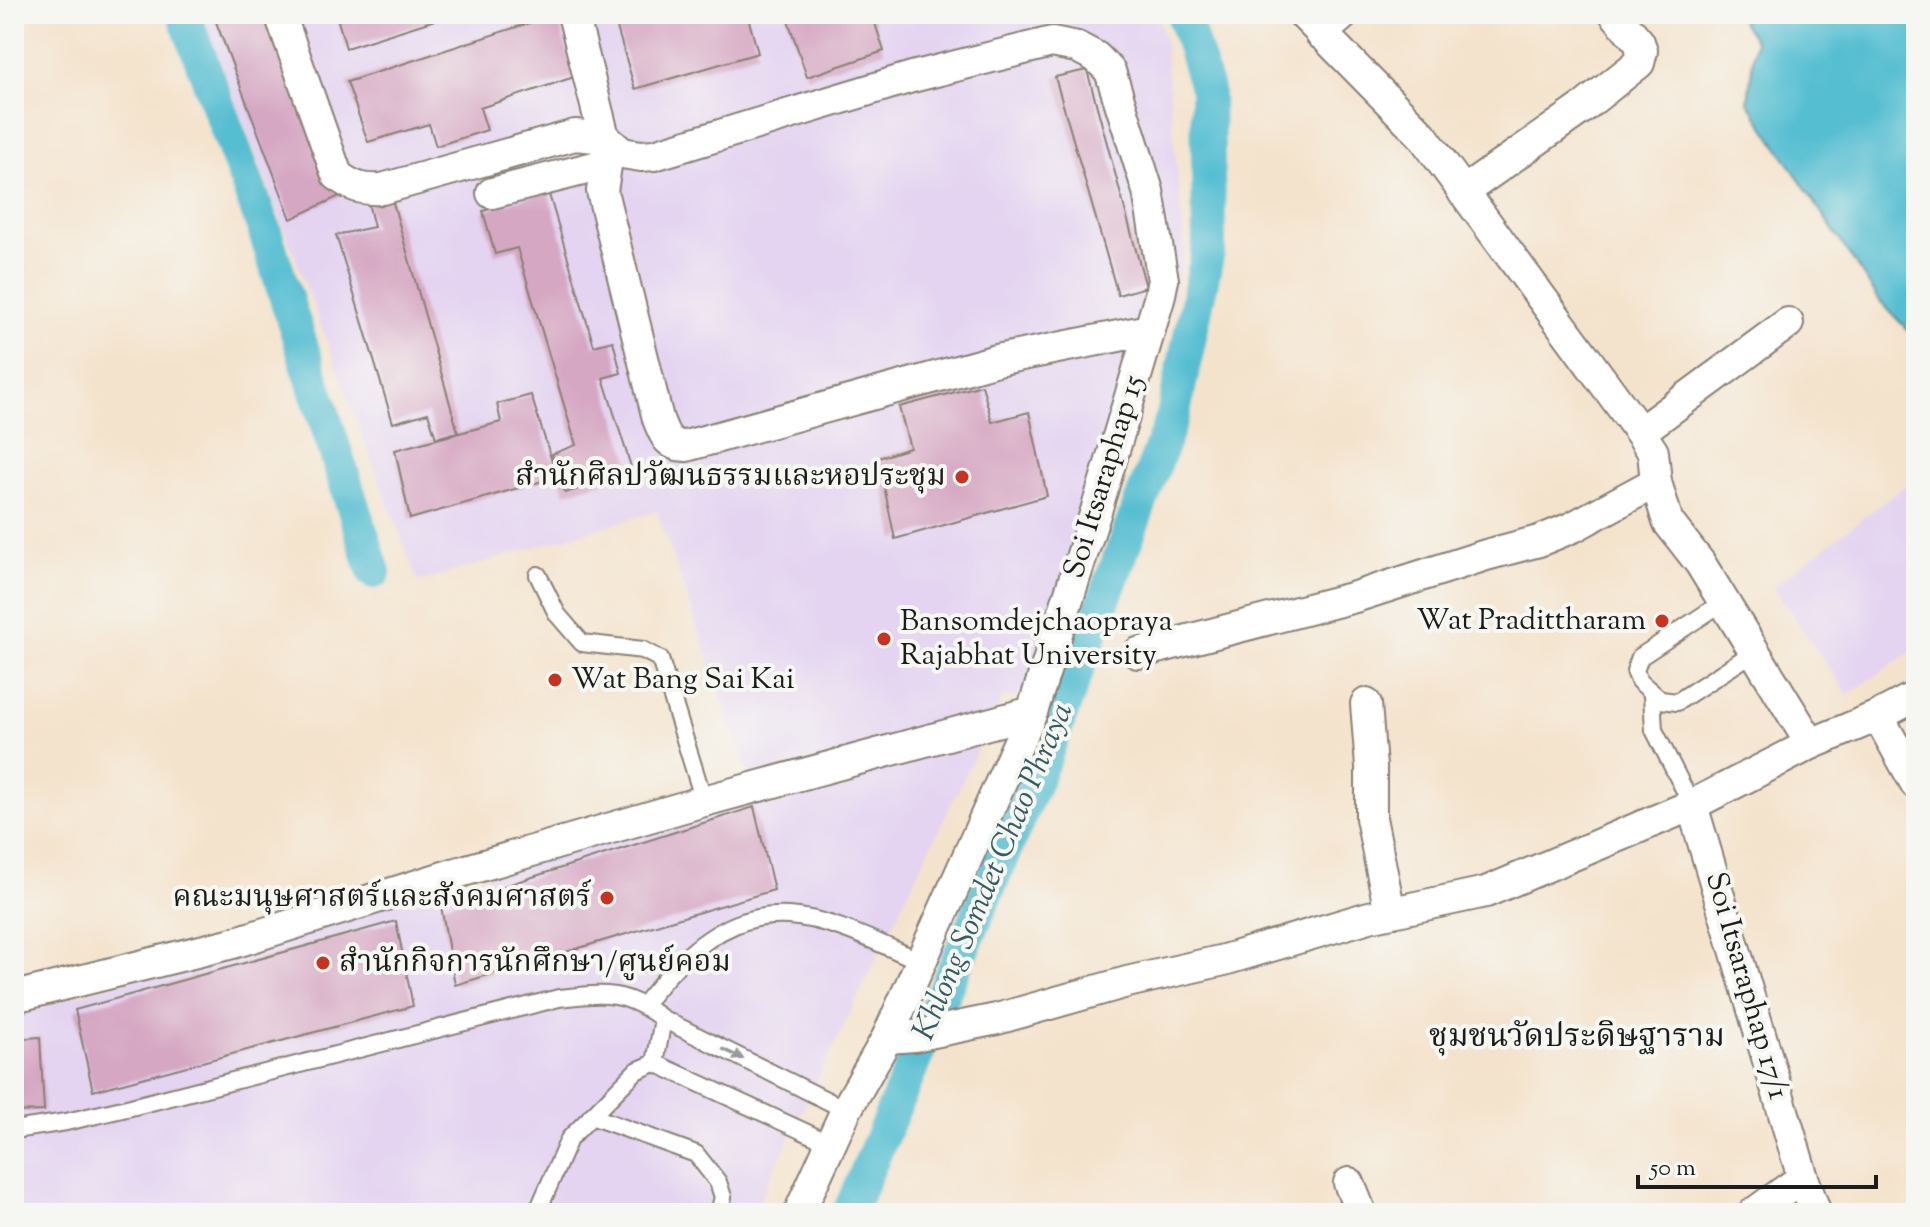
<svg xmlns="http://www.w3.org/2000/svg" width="1930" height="1227" font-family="'Sorts Mill Goudy','Noto Serif Thai',serif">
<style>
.built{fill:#e4d3f1}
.water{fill:#55bed1;stroke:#386d76;stroke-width:2}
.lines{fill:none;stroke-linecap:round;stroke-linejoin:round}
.canal{stroke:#55bed1;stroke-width:34}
.building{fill:#d6a7c3}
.lane-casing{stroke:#888074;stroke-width:20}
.street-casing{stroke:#888074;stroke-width:34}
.lane{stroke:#fff;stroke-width:16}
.street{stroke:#fff;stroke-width:30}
.oneway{fill:#999}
.poi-dot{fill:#c8321e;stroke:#f6f6f2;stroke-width:3}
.labels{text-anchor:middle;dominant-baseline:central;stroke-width:8;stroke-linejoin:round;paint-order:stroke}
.poi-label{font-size:30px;fill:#1c1c1c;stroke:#f6f6f2;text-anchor:end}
.street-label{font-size:30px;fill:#1c1c1c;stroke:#f6f6f2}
.water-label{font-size:32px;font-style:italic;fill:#335d64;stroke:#f6f6f2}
.neighbourhood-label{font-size:32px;fill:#1c1c1c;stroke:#f6f6f2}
</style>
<rect width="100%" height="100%" fill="#f6f6f2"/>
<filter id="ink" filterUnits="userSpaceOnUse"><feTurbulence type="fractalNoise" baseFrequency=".0125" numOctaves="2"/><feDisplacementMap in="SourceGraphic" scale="16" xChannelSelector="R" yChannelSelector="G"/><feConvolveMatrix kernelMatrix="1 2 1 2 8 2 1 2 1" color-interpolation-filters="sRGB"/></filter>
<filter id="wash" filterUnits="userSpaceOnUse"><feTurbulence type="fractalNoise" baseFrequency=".006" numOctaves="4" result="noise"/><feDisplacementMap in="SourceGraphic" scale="32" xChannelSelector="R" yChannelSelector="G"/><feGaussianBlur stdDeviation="1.8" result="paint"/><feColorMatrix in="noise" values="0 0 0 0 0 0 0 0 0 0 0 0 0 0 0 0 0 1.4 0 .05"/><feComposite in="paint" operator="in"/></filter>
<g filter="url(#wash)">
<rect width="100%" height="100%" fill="#f4e3cc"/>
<g class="built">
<path d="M203 14H1157L1164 36 1185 251 1137 426 1046 697H1003L753 1213H14V1014L757 798 657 511 418 582Z"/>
<path d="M1906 485 1916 497V649L1848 694 1773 587Z"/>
</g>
<path class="water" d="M1737 14H1911L1916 21V339L1880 301 1748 102 1755 41Z"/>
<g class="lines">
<g class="canal">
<path d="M184 14 263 226 374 572"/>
<path d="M849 1213 1044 759 1173 416 1209 247 1207 90 1183 14"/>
</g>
</g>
<g id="blocks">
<g class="building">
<path d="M213 14H273L344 194 291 219Z"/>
<path d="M336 14H451V15L346 48Z"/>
<path d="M557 14 574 77 480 108 487 130 436 146 429 124 368 142 347 82Z"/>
<path d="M613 14H747L758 53 635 89Z"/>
<path d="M786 14H872L884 51 807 77Z"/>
<path d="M1087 70 1146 287 1118 295 1055 77Z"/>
<path d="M548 191 594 346 613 341 621 373 603 378 633 473 565 493 552 454 576 445 517 248 495 254 483 211Z"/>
<path d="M390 192 458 432 436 438 428 413 393 423 336 235 374 227 367 199Z"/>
<path d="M982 385 992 422 1029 412 1047 496 895 539 878 458 910 448 899 407Z"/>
<path d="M531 395 557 477 410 519 395 450 501 422 497 404Z"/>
<path d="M754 807 774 890 455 985 441 906Z"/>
<path d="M396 921 413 1006 93 1091 75 1010Z"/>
<path d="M40 1037 44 1111 14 1112V1039Z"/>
</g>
</g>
</g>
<g filter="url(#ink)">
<use href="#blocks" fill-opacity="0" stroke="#888074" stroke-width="2"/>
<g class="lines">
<defs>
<g id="lane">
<path d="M538 575 557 614 582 643 643 650 660 659 704 801"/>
<path d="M1723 602 1640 657 1635 671 1639 681 1661 700 1677 702 1754 652"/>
<path d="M1652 695 1654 730 1692 805"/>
<path d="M644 1004C656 990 667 975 681 962 764 882 830 922 920 961"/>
<path d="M655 1063 663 1019"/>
<path d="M591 1116 696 1154 718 1182 723 1197 719 1213"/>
<path d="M14 1130 66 1122 131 1107 559 998C605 993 624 990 663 1019L846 1110"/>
<path d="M537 1213 569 1139 636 1071 655 1063 831 1144"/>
</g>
<g id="street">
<path d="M280 14 337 175C352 187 362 190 382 189L575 135 605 138 622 153 641 156 654 155 912 77 1052 42 1077 47 1096 57 1110 71 1148 191 1163 280 1159 299 1096 511 1032 712 887 1038 846 1110 799 1213"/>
<path d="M573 14 608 153 602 191 658 419C664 434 667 446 686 446L997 360 1149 330"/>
<path d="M1303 14 1422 135 1640 432 1653 452 1656 482 1668 522 1700 563 1811 744"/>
<path d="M1321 34 1344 14"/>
<path d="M1463 192 1581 109 1639 63 1642 51 1639 42 1615 14"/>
<path d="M492 193 606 164"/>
<path d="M1640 432 1788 323"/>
<path d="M1138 653 1355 597 1486 555 1539 541 1573 527 1656 482"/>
<path d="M1366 704 1371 767V818L1390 912"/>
<path d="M1878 716 1916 784"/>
<path d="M1692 805 1803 1178 1816 1213"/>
<path d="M14 997 233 943 453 874 704 801 1032 712"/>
<path d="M887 1038 914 1036 997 1019 1127 982 1224 960 1369 917 1486 892 1692 805 1811 744 1878 716 1916 696"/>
<path d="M1349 1183 1361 1213"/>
<path d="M1754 1213 1803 1178"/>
</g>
</defs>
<use href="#lane" class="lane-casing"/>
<use href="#street" class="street-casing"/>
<use href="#lane" class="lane"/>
<use href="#street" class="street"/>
</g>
<defs><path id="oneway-solid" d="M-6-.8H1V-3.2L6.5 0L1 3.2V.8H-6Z" transform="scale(2)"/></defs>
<use class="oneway" href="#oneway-solid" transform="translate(733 1054) rotate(26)"/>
</g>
<g class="poi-dot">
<circle cx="962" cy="477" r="8"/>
<circle cx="1662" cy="621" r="8"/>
<circle cx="884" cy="639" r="8"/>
<circle cx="555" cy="680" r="8"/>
<circle cx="607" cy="898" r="8"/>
<circle cx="323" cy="963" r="8"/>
</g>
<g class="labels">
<g class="poi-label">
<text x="946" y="477">สำนักศิลปวัฒนธรรมและหอประชุม</text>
<text x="1646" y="621">Wat Pradittharam</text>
<text x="900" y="622" text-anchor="start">Bansomdejchaopraya<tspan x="900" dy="34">Rajabhat University</tspan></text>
<text x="571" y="680" text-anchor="start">Wat Bang Sai Kai</text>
<text x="591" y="898">คณะมนุษศาสตร์และสังคมศาสตร์</text>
<text x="339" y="963" text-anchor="start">สำนักกิจการนักศึกษา/ศูนย์คอม</text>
</g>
<g class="street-label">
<text transform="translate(1105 477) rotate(-73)">Soi Itsaraphap 15</text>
<text transform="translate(1746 986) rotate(74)">Soi Itsaraphap 17/1</text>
</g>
<g class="water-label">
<text transform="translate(994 872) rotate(-67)">Khlong Somdet Chao Phraya</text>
</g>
<g class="neighbourhood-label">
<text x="1577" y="1038">ชุมชนวัดประดิษฐาราม</text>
</g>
</g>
<rect width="1930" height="1227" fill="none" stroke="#f6f6f2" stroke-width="48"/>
<path d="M1638 1175v12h238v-12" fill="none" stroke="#1c1c1c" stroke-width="4"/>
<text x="1650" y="1175" font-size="24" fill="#1c1c1c" stroke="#f6f6f2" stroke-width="6" paint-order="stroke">50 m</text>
</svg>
